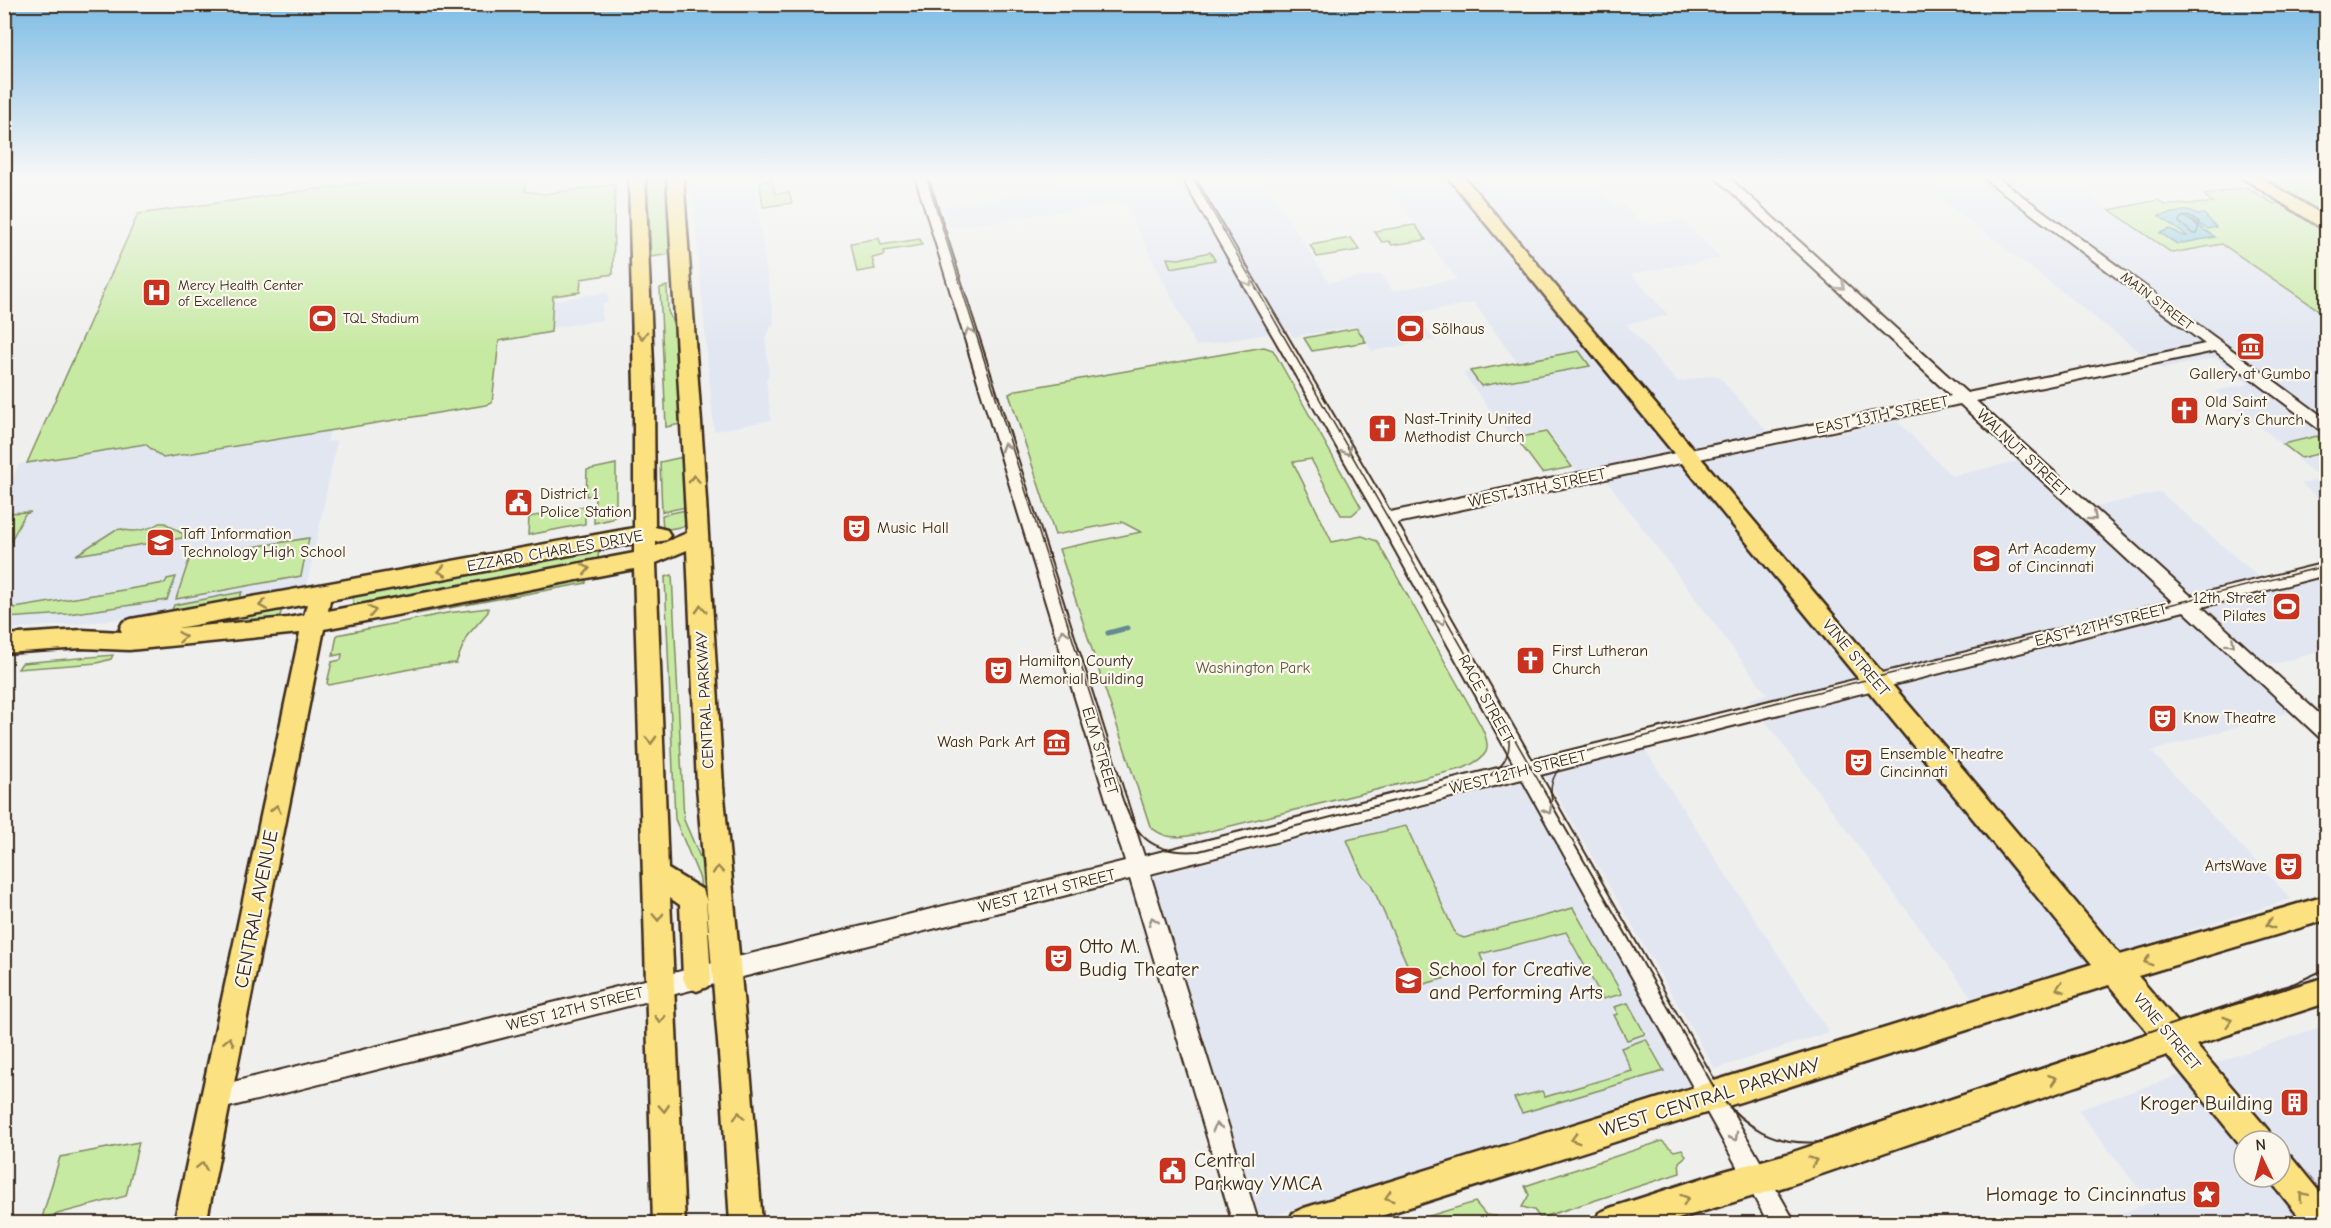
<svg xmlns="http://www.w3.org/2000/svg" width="2331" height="1228" font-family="'Comic Neue',sans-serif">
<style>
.built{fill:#e1e6f1;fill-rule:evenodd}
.green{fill:#c7eaa3;stroke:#818a60;stroke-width:1.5}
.water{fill:#80c9e0;stroke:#648992;stroke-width:1.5}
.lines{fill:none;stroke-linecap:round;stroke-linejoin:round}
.shore{stroke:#576a6c;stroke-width:1.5}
.stream{stroke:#648992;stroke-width:5}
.minor-casing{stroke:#3b2a1e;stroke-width:4}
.major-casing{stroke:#3b2a1e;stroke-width:5}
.minor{fill:#fbf7ec;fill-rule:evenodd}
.major{fill:#fbe180;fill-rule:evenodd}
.tram-far1{stroke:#3b2a1e;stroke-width:1.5}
.tram{stroke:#3b2a1e;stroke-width:2}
.oneway{stroke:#9b9085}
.oneway2{stroke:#9b864f}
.labels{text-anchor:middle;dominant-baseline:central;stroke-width:4.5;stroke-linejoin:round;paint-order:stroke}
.far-poi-label{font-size:14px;fill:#3b2a1e;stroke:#fbf7ec;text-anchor:start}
.far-street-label{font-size:14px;fill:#3b2a1e;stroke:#fbf7ec}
.poi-label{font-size:16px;fill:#3b2a1e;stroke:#fbf7ec;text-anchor:start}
.street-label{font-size:16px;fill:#3b2a1e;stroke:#fbf7ec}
.park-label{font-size:16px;fill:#5e5a3f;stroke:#fbf7ec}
.near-street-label{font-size:20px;fill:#3b2a1e;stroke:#fbf7ec}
.near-poi-label{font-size:20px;fill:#3b2a1e;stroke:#fbf7ec;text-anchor:start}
</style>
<rect width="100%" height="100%" fill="#efefee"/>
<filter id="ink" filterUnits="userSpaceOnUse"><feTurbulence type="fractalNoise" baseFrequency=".0167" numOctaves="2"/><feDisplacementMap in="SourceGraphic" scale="12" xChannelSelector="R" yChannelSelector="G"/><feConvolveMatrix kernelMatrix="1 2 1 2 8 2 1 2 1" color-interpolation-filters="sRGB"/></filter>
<g filter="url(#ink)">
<g class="built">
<path d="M691 176H753L774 323 765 337 769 374 766 379 771 420 714 431Z"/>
<path d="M1109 176H1260L1329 282 1381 274 1393 291 1457 279 1379 176H1587L1616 206 1623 205 1644 226 1681 219 1721 258 1631 274 1668 315 1626 324 1677 382 1715 375 1722 380 1766 430 1775 446 1897 421 1952 476 2032 458 2087 509 2160 492 2268 585 2326 571V650L2260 668 2304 708 2151 751 2291 899 1972 998 1749 699 1767 694 1607 481 1587 485 1546 430 1510 437 1463 373 1517 362 1474 303 1416 313 1434 340 1372 351 1356 326 1293 337 1289 330 1196 346 1124 202 950 228 943 207 1056 189 1066 182Z"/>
<path d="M1906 176H2062L2172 253 2222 244 2326 315V444L2317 436 2282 444 2215 391 2249 384 2216 358 2162 369 1918 181Z"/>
<path d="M608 292V303L602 305V320L551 328 553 301Z"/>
<path d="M330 430 327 442 337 441 306 590 193 611 67 625 5 629V495L19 464 145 444 163 458Z"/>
<path d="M2326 452V504L2301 484 2322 479 2297 459Z"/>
<path d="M1643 747 1711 852 1829 1032 1715 1069 1544 773Z"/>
<path d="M1522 782 1693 1084 1258 1220 1150 877Z"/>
<path d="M2326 1025V1223H2094L2150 1203 2078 1110ZM2244 1141H2280V1177H2244Z"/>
</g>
<g class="green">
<path d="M389 176H526L525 191 544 194 615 184 613 274 581 279 580 292 553 296 551 332 499 341 492 403 486 405 163 458 145 444 27 463 138 214 388 179Z"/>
<path d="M647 176H666L671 254 651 257Z"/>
<path d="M2248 176H2326V315L2222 244 2172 253 2110 210 2158 200 2165 205 2213 203 2204 195 2246 187 2274 204 2288 201Z"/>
<path d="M772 178 775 194 789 192 792 203 763 207 760 183Z"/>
<path d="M1415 225 1426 240 1392 245 1389 241 1382 242 1374 231Z"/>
<path d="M879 238 881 245 920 239 922 245 884 251 885 255 872 258 875 269 857 272 851 243Z"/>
<path d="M1351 238 1360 250 1317 257 1310 245Z"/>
<path d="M1210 252 1215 260 1171 268 1167 258 1179 259Z"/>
<path d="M667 286 668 311 676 331 681 424 666 427 660 288Z"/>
<path d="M1357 328 1366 342 1312 351 1304 338Z"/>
<path d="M1264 347 1273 350 1361 507 1352 515H1341L1311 459 1293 462 1331 540 1332 542 1362 536 1377 541 1481 726C1493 750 1488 757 1464 768L1194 835C1177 838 1163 839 1150 826L1059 549 1141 532 1122 522 1055 535 1009 394 1017 390Z"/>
<path d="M1579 351 1590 366 1481 386 1470 371Z"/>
<path d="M1546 432 1572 467 1542 473 1516 438Z"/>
<path d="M2317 436 2326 444V452L2301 458 2283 444Z"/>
<path d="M683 457 686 507 662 512 660 462Z"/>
<path d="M616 464V516L612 519 594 523 595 495 586 496 587 470Z"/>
<path d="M585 506V524L528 535 529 517Z"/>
<path d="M686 510 685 526 663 530 662 515Z"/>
<path d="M31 512 25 514 5 552V513Z"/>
<path d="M159 523H165L183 534 182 538 76 555 115 530 122 529C132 534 150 529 159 523Z"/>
<path d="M309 538 301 576 176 599 189 560 196 556Z"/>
<path d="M599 546 598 559 352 607 354 593Z"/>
<path d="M672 575 684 820 708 876 712 947 704 949 700 879 675 819 665 577Z"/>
<path d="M176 577 167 600 68 614 5 618 11 605 15 608 165 583 167 579Z"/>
<path d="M586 578V583L416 614V611Z"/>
<path d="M242 592 239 600 172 610 174 605Z"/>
<path d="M283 606 279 619 155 631Z"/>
<path d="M488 608V612L467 636 456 663 431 665 329 685 327 683 332 662 341 660 342 654 333 656 337 635 447 613Z"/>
<path d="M113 655 111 659 97 663 18 669 22 663Z"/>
<path d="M1406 826 1456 935 1464 938 1573 908 1622 994 1603 999 1566 932 1480 954 1485 967 1417 986 1371 884 1362 875 1347 840Z"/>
<path d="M1628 1003 1645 1034 1627 1040 1614 1015 1618 1014 1614 1007Z"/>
<path d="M1646 1039 1664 1071 1522 1113 1514 1098 1542 1091 1545 1097 1632 1071 1621 1048Z"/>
<path d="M1662 1141 1674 1151 1682 1149 1686 1156 1679 1162 1680 1173 1540 1218 1534 1210 1522 1207 1529 1195 1525 1186Z"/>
<path d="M139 1142 126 1196 42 1218 60 1157Z"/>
<path d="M1475 1202 1486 1215 1496 1216 1488 1223H1406Z"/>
</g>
<path class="water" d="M2189 210 2197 215 2204 214 2216 227 2208 229 2183 216 2215 237 2177 244 2160 233 2170 229 2183 236H2187L2159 216Z"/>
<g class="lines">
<path class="shore" d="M2188 216 2199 222 2197 234H2193L2179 222 2180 218Z"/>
<path class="stream" d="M1108 633 1127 628"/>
<defs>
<path id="minor" d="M915 176H927L1144 856 1514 764 1378 519 1181 176H1193L1390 512 1951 396 1714 176H1727L1967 393 2205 344 1981 176H1995L2326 419V431L2320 430 2215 351 1976 401 2191 596 2326 563V575L2202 607 2326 720V739L2319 737 2184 611 1540 775 1796 1224H1769L1522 779 1150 874 1259 1224H1233L1130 879 217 1110 209 1106 205 1098 209 1090 217 1086 1125 861ZM1960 404 2172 601 1532 760 1397 523Z"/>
<g id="major">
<path d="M629 176H645L654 388 655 527 667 530 670 535 667 540 656 542V546L687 533 667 176H683L703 450 723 786 752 1091 762 1224H730L722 1091 697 786 687 550 656 563 668 869 703 890 706 899 711 978 707 987 697 991 687 987 683 978 680 905 670 898 685 1224H653L634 569 324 629 206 1224H174L300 633 129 650 82 648 4 653V635L82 630 122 632 120 628 123 622 131 619 634 528V388ZM634 543V553L328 611 330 600ZM307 604 304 615 287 618 178 628Z"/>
<path d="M1447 176H1463L2120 955 2326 896V920L2138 976 2178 1023 2326 977V1003L2196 1045 2268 1130 2272 1141H2244V1149L2167 1055 1787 1186 1661 1224H1594L1599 1213 1610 1208 1725 1171 1787 1154 2149 1033 2109 985 1356 1224H1288L1293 1213 1304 1208 2092 964Z"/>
<path d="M2240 176H2258L2326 217V229L2320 227Z"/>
<path d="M2280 1152 2291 1157 2326 1200V1224H2305L2269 1179 2268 1177H2280Z"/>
</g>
</defs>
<use href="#minor" class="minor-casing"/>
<use href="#major" class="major-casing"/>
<use href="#minor" class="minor"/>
<use href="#major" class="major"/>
<g class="tram-far1">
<path d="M926 176 1121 792"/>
<path d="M1192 176 1545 792"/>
<path d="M1490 775C1506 764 1512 751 1508 732"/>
<path d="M1427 792 1853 683 2326 566"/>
<path d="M1551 792C1551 777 1558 767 1570 758"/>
</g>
<g class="tram">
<path d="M1120 791C1134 835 1149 855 1199 851L1433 791"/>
<path d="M1544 791 1718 1094C1745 1127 1775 1146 1819 1142L2295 983 2326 969"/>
<path d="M1551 791 1552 801"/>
</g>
</g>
<defs><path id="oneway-chevron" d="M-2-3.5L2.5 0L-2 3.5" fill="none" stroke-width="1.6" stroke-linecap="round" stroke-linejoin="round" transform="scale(1.5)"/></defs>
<g class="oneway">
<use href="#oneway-chevron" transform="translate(1249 282) rotate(60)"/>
<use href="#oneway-chevron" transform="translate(1841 286) rotate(42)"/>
<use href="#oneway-chevron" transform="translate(969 332) rotate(-107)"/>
<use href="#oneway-chevron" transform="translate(1005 447) rotate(-108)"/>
<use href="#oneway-chevron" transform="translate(1347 451) rotate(60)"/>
<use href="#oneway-chevron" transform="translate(2093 517) rotate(42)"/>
<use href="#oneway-chevron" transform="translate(1442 621) rotate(61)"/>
<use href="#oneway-chevron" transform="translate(1063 633) rotate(-107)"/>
<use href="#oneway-chevron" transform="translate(2231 643) rotate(42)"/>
<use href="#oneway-chevron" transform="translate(1548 810) rotate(61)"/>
<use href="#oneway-chevron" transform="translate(1153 921) rotate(-108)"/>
<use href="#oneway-chevron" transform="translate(1217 1127) rotate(-107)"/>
<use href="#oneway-chevron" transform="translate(1734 1137) rotate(60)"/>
</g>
<g class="oneway2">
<use href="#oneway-chevron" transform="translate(642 335) rotate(88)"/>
<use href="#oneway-chevron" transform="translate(694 479) rotate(-93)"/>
<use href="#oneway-chevron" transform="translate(586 569) rotate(-11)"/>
<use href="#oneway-chevron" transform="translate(442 571) rotate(170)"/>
<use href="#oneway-chevron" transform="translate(263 605) rotate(170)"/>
<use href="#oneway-chevron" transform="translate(701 609) rotate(-93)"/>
<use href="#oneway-chevron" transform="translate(372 611) rotate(-11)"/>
<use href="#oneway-chevron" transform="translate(182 637) rotate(-5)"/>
<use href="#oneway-chevron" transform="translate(651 740) rotate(88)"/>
<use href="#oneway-chevron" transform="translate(276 809) rotate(-79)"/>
<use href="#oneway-chevron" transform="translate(718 870) rotate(-95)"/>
<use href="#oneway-chevron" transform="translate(658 917) rotate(88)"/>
<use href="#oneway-chevron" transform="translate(2270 924) rotate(163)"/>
<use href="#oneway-chevron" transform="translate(2148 961) rotate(164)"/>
<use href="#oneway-chevron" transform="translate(2060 988) rotate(163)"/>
<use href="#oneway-chevron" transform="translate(660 1019) rotate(89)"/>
<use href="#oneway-chevron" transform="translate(2228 1021) rotate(-17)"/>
<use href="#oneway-chevron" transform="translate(229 1041) rotate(-78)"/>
<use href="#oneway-chevron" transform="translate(2053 1079) rotate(-19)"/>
<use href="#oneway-chevron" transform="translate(664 1108) rotate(87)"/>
<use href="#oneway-chevron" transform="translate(739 1116) rotate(-94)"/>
<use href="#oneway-chevron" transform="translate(1575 1139) rotate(163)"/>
<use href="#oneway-chevron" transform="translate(1813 1161) rotate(-19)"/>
<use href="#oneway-chevron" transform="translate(202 1166) rotate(-78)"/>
<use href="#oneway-chevron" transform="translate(2303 1196) rotate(-130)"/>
<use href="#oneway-chevron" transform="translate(1389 1197) rotate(163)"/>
<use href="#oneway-chevron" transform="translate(1685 1199) rotate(-18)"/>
</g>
</g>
<linearGradient id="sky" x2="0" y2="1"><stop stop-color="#7ebce5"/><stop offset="0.51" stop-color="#f8f8f7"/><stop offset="1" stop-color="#f8f8f7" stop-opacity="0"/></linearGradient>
<rect width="2331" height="348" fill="url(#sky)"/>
<defs>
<symbol id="hospital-square" viewBox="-11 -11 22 22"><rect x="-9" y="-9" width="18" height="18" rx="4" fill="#c8321e" stroke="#fbf7ec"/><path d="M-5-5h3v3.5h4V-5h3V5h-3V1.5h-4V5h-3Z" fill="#fff"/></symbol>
<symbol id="stadium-square" viewBox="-11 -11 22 22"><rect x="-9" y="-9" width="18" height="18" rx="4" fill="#c8321e" stroke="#fbf7ec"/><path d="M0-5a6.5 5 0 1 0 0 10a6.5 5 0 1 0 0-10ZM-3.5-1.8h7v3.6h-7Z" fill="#fff"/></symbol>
<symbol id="museum-square" viewBox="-11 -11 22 22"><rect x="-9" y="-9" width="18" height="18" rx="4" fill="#c8321e" stroke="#fbf7ec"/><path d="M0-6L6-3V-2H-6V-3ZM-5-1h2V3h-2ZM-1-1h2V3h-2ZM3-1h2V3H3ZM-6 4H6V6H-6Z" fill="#fff"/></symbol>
<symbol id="church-square" viewBox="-11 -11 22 22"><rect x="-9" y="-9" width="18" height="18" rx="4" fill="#c8321e" stroke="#fbf7ec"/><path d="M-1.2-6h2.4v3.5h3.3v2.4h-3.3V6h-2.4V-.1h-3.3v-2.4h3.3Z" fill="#fff"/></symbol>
<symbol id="civic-square" viewBox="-11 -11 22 22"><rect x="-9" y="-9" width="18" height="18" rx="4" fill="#c8321e" stroke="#fbf7ec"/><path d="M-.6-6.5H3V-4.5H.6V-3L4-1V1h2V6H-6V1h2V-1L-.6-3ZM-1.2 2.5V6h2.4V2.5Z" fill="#fff"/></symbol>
<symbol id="theatre-square" viewBox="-11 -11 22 22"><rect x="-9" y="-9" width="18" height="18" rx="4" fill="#c8321e" stroke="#fbf7ec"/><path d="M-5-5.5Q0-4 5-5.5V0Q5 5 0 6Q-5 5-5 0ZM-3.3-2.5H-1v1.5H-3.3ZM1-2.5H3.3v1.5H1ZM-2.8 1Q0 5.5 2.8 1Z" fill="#fff"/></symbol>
<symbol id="school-square" viewBox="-11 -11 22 22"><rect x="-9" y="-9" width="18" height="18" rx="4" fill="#c8321e" stroke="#fbf7ec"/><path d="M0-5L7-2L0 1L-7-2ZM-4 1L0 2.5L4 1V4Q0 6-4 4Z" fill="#fff"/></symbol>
<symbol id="university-square" viewBox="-11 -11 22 22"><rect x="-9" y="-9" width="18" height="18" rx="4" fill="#c8321e" stroke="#fbf7ec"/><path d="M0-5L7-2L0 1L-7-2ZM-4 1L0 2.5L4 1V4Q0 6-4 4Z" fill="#fff"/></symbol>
<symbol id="building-square" viewBox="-11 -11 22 22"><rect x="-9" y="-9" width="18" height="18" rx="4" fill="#c8321e" stroke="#fbf7ec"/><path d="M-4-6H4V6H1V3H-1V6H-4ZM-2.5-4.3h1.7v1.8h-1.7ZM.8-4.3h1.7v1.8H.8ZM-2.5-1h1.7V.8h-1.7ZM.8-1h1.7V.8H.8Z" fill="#fff"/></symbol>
<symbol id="sight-square" viewBox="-11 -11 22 22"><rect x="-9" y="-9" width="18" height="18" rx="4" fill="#c8321e" stroke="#fbf7ec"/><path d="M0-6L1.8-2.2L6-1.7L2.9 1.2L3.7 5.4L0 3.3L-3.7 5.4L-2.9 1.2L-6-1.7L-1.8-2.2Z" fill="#fff"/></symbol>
</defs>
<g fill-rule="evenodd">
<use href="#hospital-square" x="140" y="276" width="33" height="33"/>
<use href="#stadium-square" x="306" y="302" width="33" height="33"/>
<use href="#stadium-square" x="1394" y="312" width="33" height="33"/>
<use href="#museum-square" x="2234" y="330" width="33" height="33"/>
<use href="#church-square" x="2168" y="394" width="33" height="33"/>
<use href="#church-square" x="1366" y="412" width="33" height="33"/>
<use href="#civic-square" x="502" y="486" width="33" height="33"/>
<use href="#theatre-square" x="840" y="512" width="33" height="33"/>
<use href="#school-square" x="144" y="526" width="33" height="33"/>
<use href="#university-square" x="1970" y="542" width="33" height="33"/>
<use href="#stadium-square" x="2270" y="590" width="33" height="33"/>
<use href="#church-square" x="1514" y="644" width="33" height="33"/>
<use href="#theatre-square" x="982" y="654" width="33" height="33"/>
<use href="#theatre-square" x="2146" y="702" width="33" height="33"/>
<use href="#museum-square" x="1040" y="726" width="33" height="33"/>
<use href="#theatre-square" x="1842" y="746" width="33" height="33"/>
<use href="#theatre-square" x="2272" y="850" width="33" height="33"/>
<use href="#theatre-square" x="1042" y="942" width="33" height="33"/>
<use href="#school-square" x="1392" y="964" width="33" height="33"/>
<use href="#building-square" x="2278" y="1086" width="33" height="33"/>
<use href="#civic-square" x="1156" y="1154" width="33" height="33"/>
<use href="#sight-square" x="2190" y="1178" width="33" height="33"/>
</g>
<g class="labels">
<g class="far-poi-label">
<text x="178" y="285">Mercy Health Center<tspan x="178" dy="16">of Excellence</tspan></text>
<text x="343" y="318">TQL Stadium</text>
</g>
<g class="far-street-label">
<text transform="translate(2157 301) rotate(37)">MAIN STREET</text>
</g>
<g class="poi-label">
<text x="1432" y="329">Sölhaus</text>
<text x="2250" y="374" text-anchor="middle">Gallery at Gumbo</text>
<text x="2205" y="402">Old Saint<tspan x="2205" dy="18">Mary’s Church</tspan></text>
<text x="1404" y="419">Nast-Trinity United<tspan x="1404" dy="18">Methodist Church</tspan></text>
<text x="540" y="494">District 1<tspan x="540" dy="18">Police Station</tspan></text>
<text x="877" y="528">Music Hall</text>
<text x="181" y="534">Taft Information<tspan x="181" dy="18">Technology High School</tspan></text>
<text x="2008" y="549">Art Academy<tspan x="2008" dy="18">of Cincinnati</tspan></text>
<text x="2266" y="598" text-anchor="end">12th Street<tspan x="2266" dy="18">Pilates</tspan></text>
<text x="1552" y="651">First Lutheran<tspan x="1552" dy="18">Church</tspan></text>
<text x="1019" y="661">Hamilton County<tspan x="1019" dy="18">Memorial Building</tspan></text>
<text x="2183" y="718">Know Theatre</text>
<text x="1035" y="742" text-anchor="end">Wash Park Art</text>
<text x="1880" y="754">Ensemble Theatre<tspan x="1880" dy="18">Cincinnati</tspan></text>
<text x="2267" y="866" text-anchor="end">ArtsWave</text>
</g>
<g class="street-label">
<text transform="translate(1882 415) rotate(-12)">EAST 13TH STREET</text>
<text transform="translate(2023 453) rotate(43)">WALNUT STREET</text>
<text transform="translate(1537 488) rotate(-12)">WEST 13TH STREET</text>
<text transform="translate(555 551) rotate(-10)">EZZARD CHARLES DRIVE</text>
<text transform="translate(2101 625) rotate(-14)">EAST 12TH STREET</text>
<text transform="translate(1856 658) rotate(50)">VINE STREET</text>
<text transform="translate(1486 699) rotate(61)">RACE STREET</text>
<text transform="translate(705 700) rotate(-93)">CENTRAL PARKWAY</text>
<text transform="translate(1100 751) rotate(73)">ELM STREET</text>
<text transform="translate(1518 772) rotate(-14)">WEST 12TH STREET</text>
<text transform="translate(1047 891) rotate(-14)">WEST 12TH STREET</text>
<text transform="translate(575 1009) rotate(-14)">WEST 12TH STREET</text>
<text transform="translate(2167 1032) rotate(50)">VINE STREET</text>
</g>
<g class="park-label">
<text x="1253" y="668">Washington Park</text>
</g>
<g class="near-street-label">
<text transform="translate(256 909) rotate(-79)">CENTRAL AVENUE</text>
<text transform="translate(1710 1097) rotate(-17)">WEST CENTRAL PARKWAY</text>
</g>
<g class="near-poi-label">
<text x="1079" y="946">Otto M.<tspan x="1079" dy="23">Budig Theater</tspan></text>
<text x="1429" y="969">School for Creative<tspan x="1429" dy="23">and Performing Arts</tspan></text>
<text x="2273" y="1103" text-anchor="end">Kroger Building</text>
<text x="1194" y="1160">Central<tspan x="1194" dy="23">Parkway YMCA</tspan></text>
<text x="2186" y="1194" text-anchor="end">Homage to Cincinnatus</text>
</g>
</g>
<rect width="2331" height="1228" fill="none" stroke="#fbf7ec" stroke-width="24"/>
<rect x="12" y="12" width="2307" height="1204" fill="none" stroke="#3b2a1e" stroke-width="2" filter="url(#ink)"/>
<g transform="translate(2262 1159) rotate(355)"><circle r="28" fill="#fbf7ec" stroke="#aea59a" stroke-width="1.5"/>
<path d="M0-4.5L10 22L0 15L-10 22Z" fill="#c8321e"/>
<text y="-9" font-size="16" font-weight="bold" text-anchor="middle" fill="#3b2a1e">N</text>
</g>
</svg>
